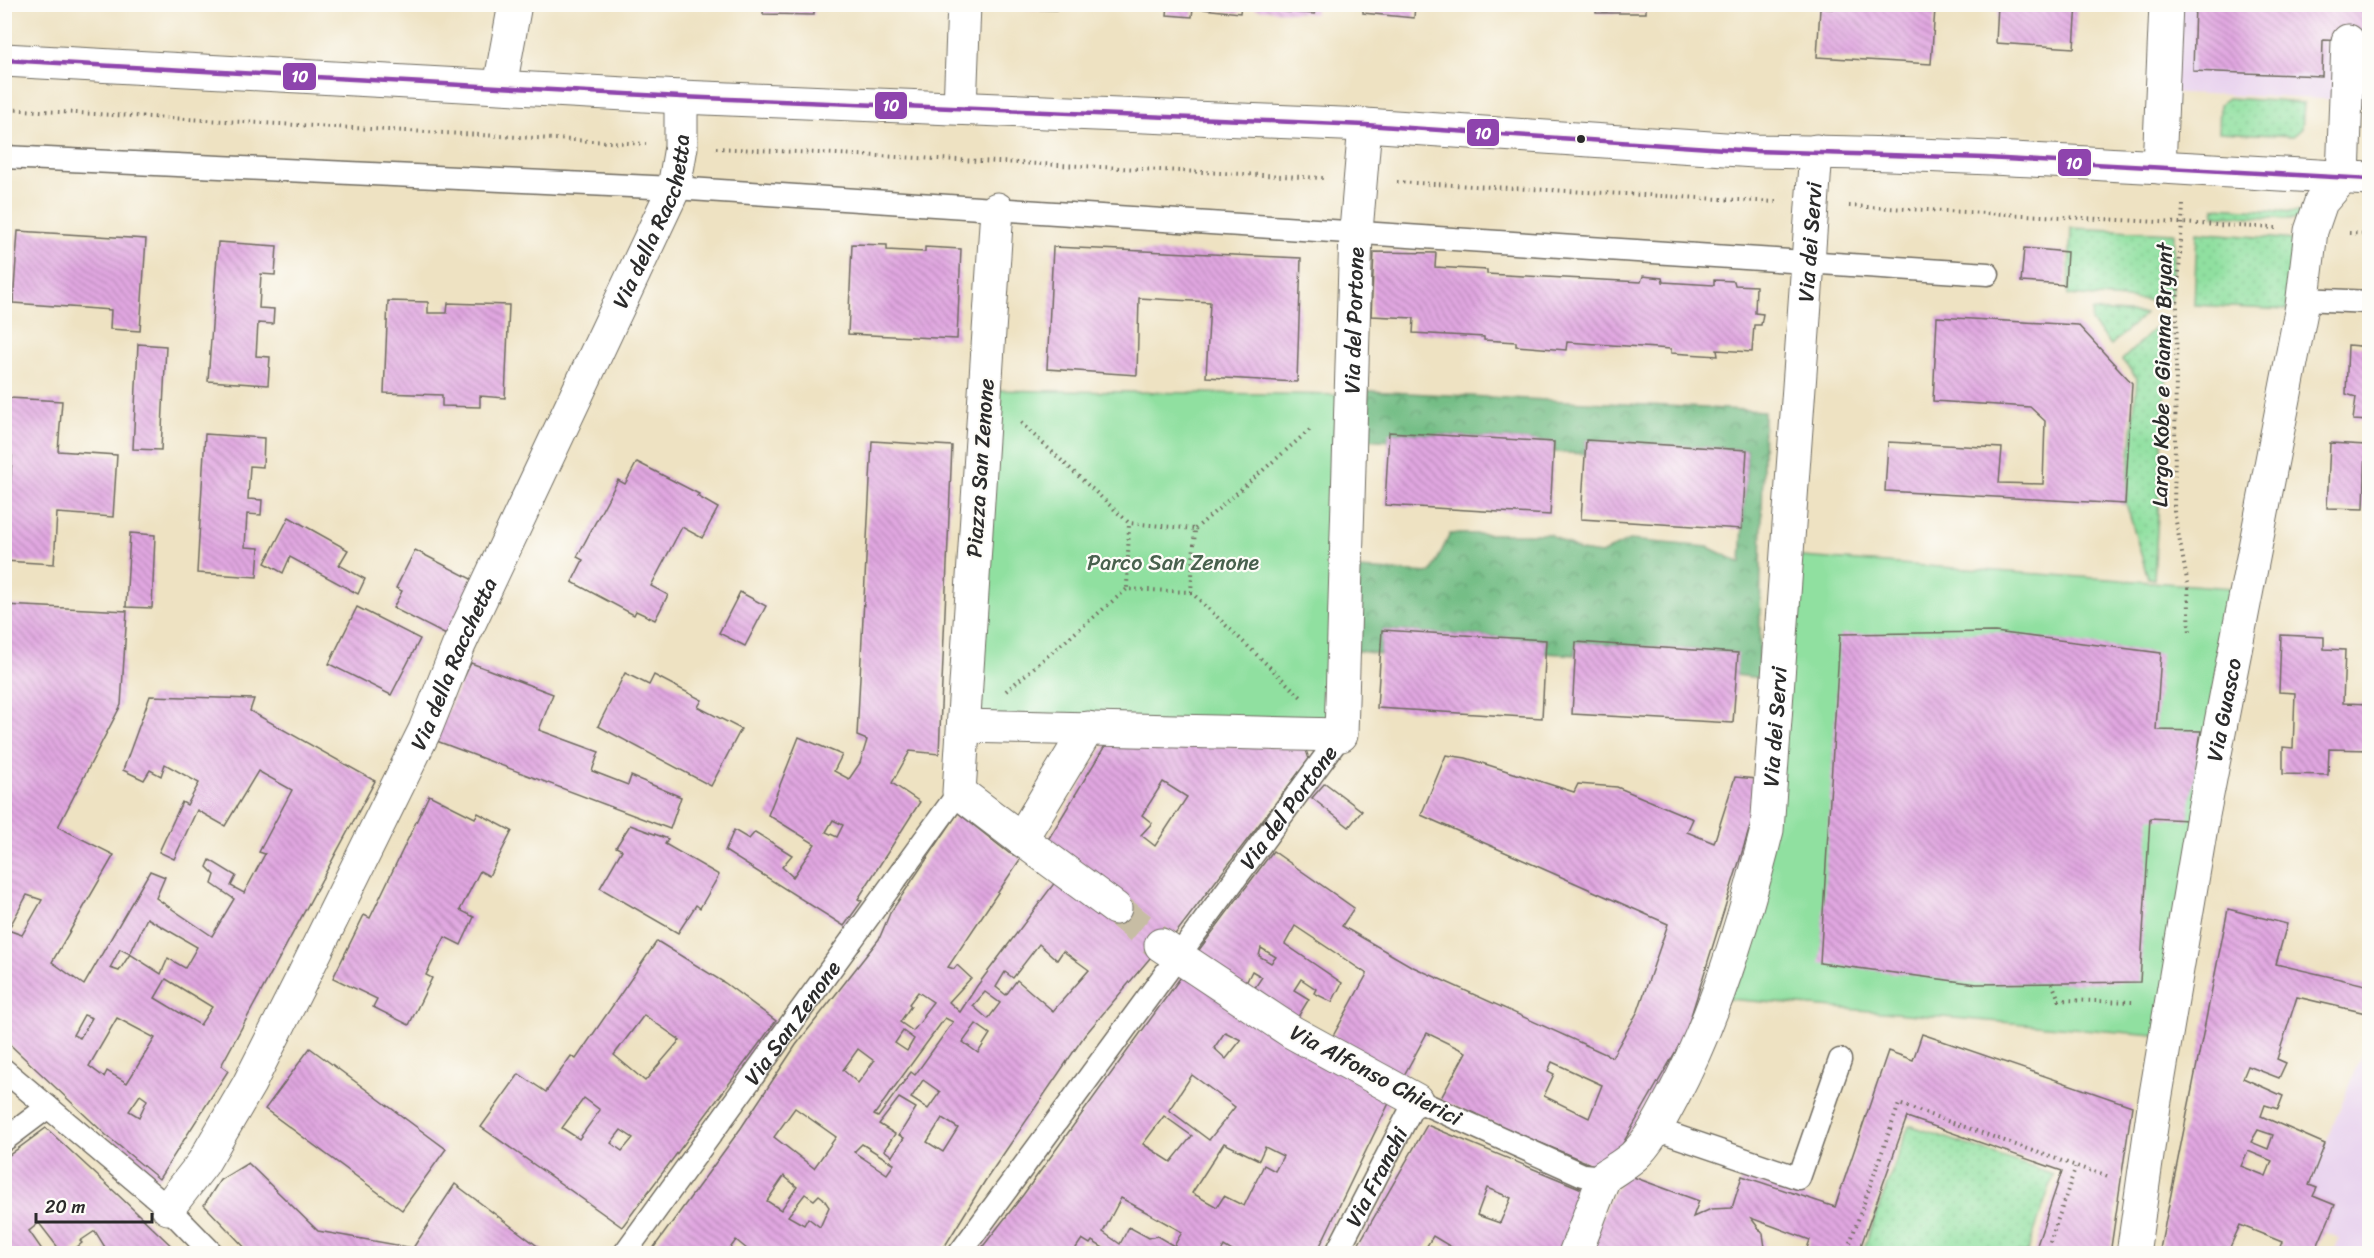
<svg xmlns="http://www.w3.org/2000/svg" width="2374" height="1258" font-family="Sriracha,sans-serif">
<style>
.built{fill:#e8d2ee}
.grass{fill:url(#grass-dots);stroke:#5e8666;stroke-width:1.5}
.forest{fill:url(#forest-crowns);stroke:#507458;stroke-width:1.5}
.green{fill:#90e0a0;stroke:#5e8666;stroke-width:1.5}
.building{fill:url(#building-back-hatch);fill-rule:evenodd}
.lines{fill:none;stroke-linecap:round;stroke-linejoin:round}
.pedestrian-tunnel{stroke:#c7bda4;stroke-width:33;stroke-dasharray:33 16;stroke-linecap:butt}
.service-casing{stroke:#6f6b60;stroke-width:25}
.pedestrian-casing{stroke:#6f6b60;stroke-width:35}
.minor-casing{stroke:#6f6b60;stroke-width:35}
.secondary-casing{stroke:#6f6b60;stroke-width:35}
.path{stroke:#6f6b60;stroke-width:4;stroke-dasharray:1.5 4.5;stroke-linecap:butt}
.service{stroke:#fff;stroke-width:22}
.pedestrian{stroke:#fff;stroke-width:33}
.minor{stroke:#fff;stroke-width:33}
.secondary{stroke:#fff;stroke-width:33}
.bus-1-casing{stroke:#fdfcf7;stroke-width:9}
.bus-1{stroke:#8e44ad;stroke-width:4.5}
.bus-dot{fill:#2b2b2b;stroke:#fdfcf7;stroke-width:2}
.labels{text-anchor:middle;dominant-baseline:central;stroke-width:4.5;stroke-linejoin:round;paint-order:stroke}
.street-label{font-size:22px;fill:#2b2b2b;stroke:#fdfcf7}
.park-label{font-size:22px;fill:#49614e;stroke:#fdfcf7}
.line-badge{stroke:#fdfcf7;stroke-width:2}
.badge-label{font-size:16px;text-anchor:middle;font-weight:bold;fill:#fff}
</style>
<defs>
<pattern id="grass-dots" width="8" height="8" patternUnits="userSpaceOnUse" patternTransform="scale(1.5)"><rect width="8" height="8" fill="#90e0a0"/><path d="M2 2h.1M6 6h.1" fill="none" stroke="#7cc08a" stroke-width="1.8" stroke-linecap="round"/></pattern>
<pattern id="forest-crowns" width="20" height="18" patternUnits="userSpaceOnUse" patternTransform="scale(1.5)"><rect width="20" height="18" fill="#74be86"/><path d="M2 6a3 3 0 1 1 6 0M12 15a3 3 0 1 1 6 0" fill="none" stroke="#5f9b6e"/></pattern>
<pattern id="building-back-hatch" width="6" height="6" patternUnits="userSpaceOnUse" patternTransform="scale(1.5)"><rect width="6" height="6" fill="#e1a7e1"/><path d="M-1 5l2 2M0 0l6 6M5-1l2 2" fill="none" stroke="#b788b7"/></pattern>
</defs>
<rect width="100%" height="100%" fill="#fdfcf7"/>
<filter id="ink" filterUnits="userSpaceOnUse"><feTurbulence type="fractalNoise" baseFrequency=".0167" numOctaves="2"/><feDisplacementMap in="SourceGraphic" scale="12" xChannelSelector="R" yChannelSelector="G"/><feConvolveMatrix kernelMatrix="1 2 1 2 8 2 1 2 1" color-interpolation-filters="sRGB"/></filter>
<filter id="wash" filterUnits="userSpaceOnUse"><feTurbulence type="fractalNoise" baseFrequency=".008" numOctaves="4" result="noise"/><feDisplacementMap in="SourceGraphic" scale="24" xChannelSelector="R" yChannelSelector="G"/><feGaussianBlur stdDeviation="1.35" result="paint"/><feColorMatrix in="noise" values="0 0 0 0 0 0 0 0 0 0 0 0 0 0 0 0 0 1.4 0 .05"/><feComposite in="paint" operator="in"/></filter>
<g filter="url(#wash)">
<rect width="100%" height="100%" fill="#eee2c2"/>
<g class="built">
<path d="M2166 5H2369V101L2161 92Z"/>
<path d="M2369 1035V1253H2333L2339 1238 2324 1232 2335 1205 2313 1196 2316 1188 2309 1185Z"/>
</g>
<g class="grass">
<path d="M2228 98 2304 103 2302 129 2293 136 2219 132 2220 104Z"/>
<path d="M2215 207 2313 213 2310 220 2214 215Z"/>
<path d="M2071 228 2174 233 2171 302 2068 295Z"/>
<path d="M2197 232 2294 240 2287 310 2194 305Z"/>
<path d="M2092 311 2145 314 2111 345 2091 322Z"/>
<path d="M2155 328 2163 335 2169 334 2154 579 2148 578 2126 503 2137 378 2122 360Z"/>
<path d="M1909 1125 2054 1175 2027 1253H1862Z"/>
</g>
<path class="forest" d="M1368 391 1764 411 1759 678 1736 675 1737 653 1576 642 1575 655 1545 653 1546 640 1382 630 1380 654 1351 650 1357 569 1431 573 1450 534H1549L1580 551 1601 554 1629 540 1708 547 1741 563 1747 450 1586 440 1585 454 1554 452V442L1390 432 1389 441 1365 439Z"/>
<g class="green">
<path d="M985 390 1351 395 1341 735 964 726Z"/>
<path d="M1788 556 2246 589 2166 1036 1716 998 1752 891Z"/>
</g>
<g id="blocks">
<g class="building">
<path d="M764 4H814V15L763 14Z"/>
<path d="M1025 4H1057L1056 10 1025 9Z"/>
<path d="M1168 4H1241L1240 13 1193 8 1192 17 1167 15Z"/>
<path d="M1254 4H1316L1315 14 1254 9Z"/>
<path d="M1363 4H1415L1414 18 1363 13Z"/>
<rect x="1596" y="4" width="50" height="9"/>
<path d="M1833 4H1923V9H1935L1931 64 1817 57 1820 8 1833 9Z"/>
<path d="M1998 4H2077L2074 48 1996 43Z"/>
<path d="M2195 4H2370V42L2323 40 2322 76 2193 71Z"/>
<path d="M18 231 146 239 140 331 110 329 111 310 13 303Z"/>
<path d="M218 242 277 246 275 275 261 274 259 308 274 309 273 324 258 323 256 356 270 357 268 385 208 381Z"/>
<path d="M852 244 887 245V250L925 252V247L961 249 957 339 848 334Z"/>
<path d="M1053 247 1301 258 1297 382 1206 377 1210 302 1139 298 1137 375 1047 369Z"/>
<path d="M2024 248 2067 252 2065 285 2021 282Z"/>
<path d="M1374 252 1436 253 1435 267 1487 270V274L1641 282 1643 276 1662 278 1663 282 1714 285V280L1734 281 1735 285 1756 286 1755 313 1763 314 1761 325H1754L1752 352 1717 350 1718 356 1671 353V349L1567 342 1566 350 1516 346V342L1484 340V337L1413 333 1414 318 1371 316Z"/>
<path d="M388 301 428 302V313H447L448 303 509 305 505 398 480 396V407L442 406V395L384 393Z"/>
<path d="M1937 317 2078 325 2132 383 2125 504 1885 491 1888 442 2002 448 1999 483 2043 484 2045 421 2030 407 1933 401Z"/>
<path d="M138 344 166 346 161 450 133 449Z"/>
<path d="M2348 345 2370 347V421L2353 420 2356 397 2346 394Z"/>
<path d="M9 398 62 401 58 451 117 455 113 517 57 513 54 564 4 561V506H9L12 456H5Z"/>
<path d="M1389 432 1554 442 1550 515 1385 505Z"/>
<path d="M205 434 264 438 263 467 250 466 248 499 262 500 261 515 247 514 245 547 259 548 257 577 197 573Z"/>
<path d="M1586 440 1747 450 1742 529 1581 519Z"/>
<path d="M872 441 952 446 939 754 910 751 892 783 920 802 858 899 862 901 844 926 725 851 734 830 749 839 755 832 792 855 782 867 793 877 815 844 768 815 799 737 842 755 834 771 849 779 860 763 867 740 857 736ZM833 820 843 825 837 837 826 832Z"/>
<path d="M2330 443 2366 445 2364 509 2327 508Z"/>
<path d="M637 462 699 494 697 496 718 508 702 538 682 527 651 586 668 595 655 620 636 611 634 615 572 582 583 560 577 557 618 480 625 484Z"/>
<path d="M289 517 348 550 339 565 365 579 358 594 290 557 283 573 265 563Z"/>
<path d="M130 533 155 535 152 608 126 607Z"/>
<path d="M415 550 481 584 454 639 393 608 402 591 396 588Z"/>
<path d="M740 592 766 606 745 646 719 633Z"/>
<path d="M4 605 127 611 121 705 58 827 114 855 52 962 84 985 150 871 165 877 156 898 212 936 234 899 212 884 215 875 207 867 210 860 236 876 231 886 244 893 265 854 259 852 292 790 258 771 225 826 197 810 174 859 159 852 182 802 187 805 199 783 165 764 161 776 150 770 144 780 123 770 150 696 254 699 250 711 375 781 221 1066 228 1071 159 1179 106 1135 4 1039ZM27 895 42 900 22 935 8 930ZM147 918 197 947 185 968 168 958 161 974 130 954 119 971 110 968 120 949 130 954ZM166 979 212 1007 200 1025 155 998ZM84 1015 92 1018 80 1038 73 1035ZM117 1018 155 1038 127 1083 107 1071 104 1077 89 1066ZM140 1095 147 1100 139 1117 129 1111Z"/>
<path d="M357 607 420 639 391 695 329 664Z"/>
<path d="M1382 630 1546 640 1542 718 1377 708Z"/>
<path d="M1995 632 2161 653 2156 730 2201 731 2188 820 2150 818 2140 982 1977 984 1820 963 1840 634Z"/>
<path d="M2281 635 2324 637V649L2345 650 2343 703 2370 704V750L2329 749 2328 775 2283 774V747L2293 748 2295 693 2279 692Z"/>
<path d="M1576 642 1738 653 1733 723 1572 714Z"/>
<path d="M471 663 553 694 539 730 599 752 592 771 628 785 631 776 681 797 670 829 434 740Z"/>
<path d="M625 673 649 685 654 675 702 700 698 707 741 729 711 786 598 726Z"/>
<path d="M1106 744 1305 747 1309 759 1173 937 1161 945 1085 1035 985 1181 940 1254H753L736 1240 726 1254H649L741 1128 796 1045 879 939 890 913 958 813 1009 853 1021 858 948 967 954 969 957 965 971 978 949 1002 960 1012 977 986 1059 877 1046 843ZM1163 782 1187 797 1155 846 1141 835 1152 823 1142 815ZM1039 944 1057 960 1063 951 1089 970 1053 1011 1017 980 1006 995 996 987 1005 972 1013 978ZM918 992 933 1002 923 1015 925 1016 913 1031 900 1022 911 1006 909 1004ZM985 992 1000 1003 988 1019 973 1006ZM945 1018 953 1022 915 1075 911 1072 878 1117 874 1115ZM976 1024 990 1034 978 1053 963 1042ZM903 1031 914 1039 907 1051 895 1043ZM858 1049 874 1061 858 1083 843 1070ZM923 1080 940 1092 928 1109 911 1098ZM899 1098 916 1108 899 1135 904 1138 892 1156 884 1150 895 1134 879 1124ZM795 1108 836 1137 814 1168 774 1137ZM942 1118 958 1128 943 1152 927 1142ZM862 1144 894 1164 887 1174 854 1152ZM784 1176 797 1187 781 1210 767 1201ZM805 1194 814 1200 819 1195 823 1198 829 1207 820 1227 808 1218 804 1225 788 1216Z"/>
<path d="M1446 755 1466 758 1574 792 1578 784 1617 787 1693 819 1687 832 1714 843 1735 777 1757 779 1754 814 1685 1035 1607 1171 1440 1100 1466 1052 1427 1033 1397 1088 1333 1036 1367 974 1295 926 1285 944 1342 983 1332 1002 1314 993 1316 989 1301 979 1294 990 1309 999 1293 1025 1193 958 1273 851 1354 908 1342 926 1411 966 1612 1057 1638 1011 1668 924 1421 815ZM1261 948 1276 957 1271 963 1259 956ZM1252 971 1262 977 1254 989 1246 983ZM1552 1062 1602 1085 1589 1118 1544 1096 1554 1074 1548 1071Z"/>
<path d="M1325 783 1362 811 1349 827 1312 798Z"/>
<path d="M429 795 475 818 478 813 512 831 489 876 480 871 460 910 474 917 461 945 445 937 426 975 432 978 409 1025 373 1007 377 999 333 978 364 915 370 918Z"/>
<path d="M630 825 668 839 665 844 719 875 700 908 696 905 678 933 600 888 622 850 616 847Z"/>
<path d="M2228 909 2287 924 2276 964 2370 986V1014L2297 997 2277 1059 2286 1063 2279 1078 2248 1066 2243 1078 2283 1096 2278 1109 2265 1105 2261 1116 2325 1144 2309 1185 2317 1188 2313 1196 2335 1205 2314 1254H2277L2282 1242 2240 1225 2227 1254H2159ZM2258 1130 2273 1135 2268 1149 2251 1142ZM2248 1151 2272 1161 2266 1176 2241 1166Z"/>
<path d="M657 941 725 983 776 1021 622 1227 481 1127 519 1074 546 1092 571 1056 576 1059ZM644 1015 680 1040 645 1081 614 1055ZM584 1098 600 1110 579 1139 562 1128ZM621 1130 633 1138 622 1151 611 1143Z"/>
<path d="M1186 970 1391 1099 1316 1254H1237L1224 1246 1220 1254H1113L1092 1241 1090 1244 1082 1239 1072 1254H977L1023 1195ZM1225 1032 1241 1040 1226 1059 1214 1048ZM1192 1075 1235 1107 1209 1140 1169 1110ZM1164 1116 1192 1136 1171 1162 1143 1144ZM1224 1143 1259 1160 1265 1147 1283 1156 1275 1171 1264 1165 1244 1206 1224 1196 1217 1207 1192 1193ZM1121 1198 1182 1232 1174 1246 1157 1236 1149 1238 1129 1227 1120 1244 1103 1232Z"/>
<path d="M1922 1034 2132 1106 2110 1254H2034L2062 1171 1907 1117 1858 1254H1805L1810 1240 1751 1218 1763 1234 1766 1254H1586L1608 1203 1625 1174 1699 1201 1693 1217 1711 1209 1732 1208 1742 1176 1835 1207 1888 1051 1913 1060Z"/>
<path d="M310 1048 446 1149 402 1210 265 1109Z"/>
<path d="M1427 1125 1594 1194 1565 1254H1450L1453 1248 1433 1236 1422 1254H1353ZM1487 1188 1511 1198 1500 1223 1477 1215Z"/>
<path d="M46 1128 116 1193 180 1254H105L108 1252 95 1231 80 1241 82 1243 72 1251 74 1254H63L39 1223 29 1231 45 1254H4V1159Z"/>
<path d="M248 1163 318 1231 413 1248 455 1184 548 1254H251L204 1205 220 1180Z"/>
</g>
</g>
</g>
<g filter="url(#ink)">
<use href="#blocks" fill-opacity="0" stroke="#6f6b60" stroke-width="1.5"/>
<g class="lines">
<path class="pedestrian-tunnel" d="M1115 908 1161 945"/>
<defs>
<g id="service">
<path d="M4 157 674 188 1988 274"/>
<path d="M2303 299 2370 302"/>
<path d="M4 1070 168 1208 213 1254"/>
<path d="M1655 1129 1799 1178 1840 1060"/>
<path d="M4 1140 48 1107"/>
<path id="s1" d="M624 1254 959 792"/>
<path id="s2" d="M959 1254 1341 735"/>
<path id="s3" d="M1336 1254 1416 1100 1583 1175 1604 1177"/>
</g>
<g id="pedestrian">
<path d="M2343 177 2348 41"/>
<path d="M1021 839 1115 908"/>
<path d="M1161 945 1292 1032 1416 1100"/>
<path d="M1575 1254 1604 1177"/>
</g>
<g id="minor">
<path d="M500 86 515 4"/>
<path d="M960 108 964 4"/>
<path d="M997 209 959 792 1021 839 1088 728"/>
<path id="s4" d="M964 726 1341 735 1356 231 1365 125"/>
<path id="s5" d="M1604 1177C1614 1170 1625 1164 1634 1156 1651 1140 1661 1118 1672 1098 1716 1015 1744 921 1767 830L1816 151"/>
<path id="s6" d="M168 1208 203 1163 249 1084 303 977 425 730 459 645 674 188 681 147V97"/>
<path id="s7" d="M2133 1254 2154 1106 2203 815 2302 306 2311 231 2321 202 2343 177"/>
</g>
<g id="secondary">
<path d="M4 60 681 97 1365 125 1755 151C1960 153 2165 168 2370 179"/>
<path d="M2159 167 2166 4"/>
</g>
</defs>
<use href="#service" class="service-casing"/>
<use href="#pedestrian" class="pedestrian-casing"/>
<use href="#minor" class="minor-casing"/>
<use href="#secondary" class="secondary-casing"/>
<g class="path">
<path d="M4 109 646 144"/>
<path d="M716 148 1323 178"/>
<path d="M1397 182 1776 202"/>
<path d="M2183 205 2177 305 2174 511 2188 585 2190 635"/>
<path d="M1849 206 2276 228"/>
<path d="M2349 233 2370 234"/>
<path d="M1021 423 1129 523 1195 529 1191 592 1127 589 1129 523"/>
<path d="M1195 529 1313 427"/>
<path d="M1191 592 1301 697"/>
<path d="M1006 691 1127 589"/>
<path d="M2052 983 2059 1000 2135 1002"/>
<path d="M1846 1254 1899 1104 2108 1177"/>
<path d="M2046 1254 2076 1166"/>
</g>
<use href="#service" class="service"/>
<use href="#pedestrian" class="pedestrian"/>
<use href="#minor" class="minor"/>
<use href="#secondary" class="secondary"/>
<defs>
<path id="bus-1" d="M4 60 681 97 1365 125 1755 151 1986 158 2370 179"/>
</defs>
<use href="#bus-1" class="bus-1-casing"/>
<use href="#bus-1" class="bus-1"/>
</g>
</g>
<circle class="bus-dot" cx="1581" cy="139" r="5"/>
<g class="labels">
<g class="street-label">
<text stroke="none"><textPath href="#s6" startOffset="1102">Via della Racchetta</textPath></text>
<text stroke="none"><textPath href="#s5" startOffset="981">Via dei Servi</textPath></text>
<text stroke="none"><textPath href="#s4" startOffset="792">Via del Portone</textPath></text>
<text transform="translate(2162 375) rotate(-89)">Largo Kobe e Gianna Bryant</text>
<text transform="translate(980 468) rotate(-86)">Piazza San Zenone</text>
<text stroke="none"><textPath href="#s6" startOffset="616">Via della Racchetta</textPath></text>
<text stroke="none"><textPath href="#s7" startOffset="552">Via Guasco</textPath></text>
<text stroke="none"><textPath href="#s5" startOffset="495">Via dei Servi</textPath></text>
<text stroke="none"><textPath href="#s2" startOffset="555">Via del Portone</textPath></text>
<text stroke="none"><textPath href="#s1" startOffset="286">Via San Zenone</textPath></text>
<text transform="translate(1376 1075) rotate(28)">Via Alfonso Chierici</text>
<text stroke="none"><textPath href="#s3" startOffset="87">Via Franchi</textPath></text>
</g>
<g class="park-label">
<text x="1173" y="562">Parco San Zenone</text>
</g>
</g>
<g class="line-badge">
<rect x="282" y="62" width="35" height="29" rx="6" fill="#8e44ad"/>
<rect x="874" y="91" width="34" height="29" rx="6" fill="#8e44ad"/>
<rect x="1466" y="118" width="34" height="29" rx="6" fill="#8e44ad"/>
<rect x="2057" y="148" width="35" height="29" rx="6" fill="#8e44ad"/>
</g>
<g class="badge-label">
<text x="300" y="82">10</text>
<text x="891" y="111">10</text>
<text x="1483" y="139">10</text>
<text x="2074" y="169">10</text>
</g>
<rect width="2374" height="1258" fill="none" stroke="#fdfcf7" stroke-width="24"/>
<path d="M36 1213v9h116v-9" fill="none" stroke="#2b2b2b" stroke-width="3"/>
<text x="45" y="1213" font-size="18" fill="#2b2b2b" stroke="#fdfcf7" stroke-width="4.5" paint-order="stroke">20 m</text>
</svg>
